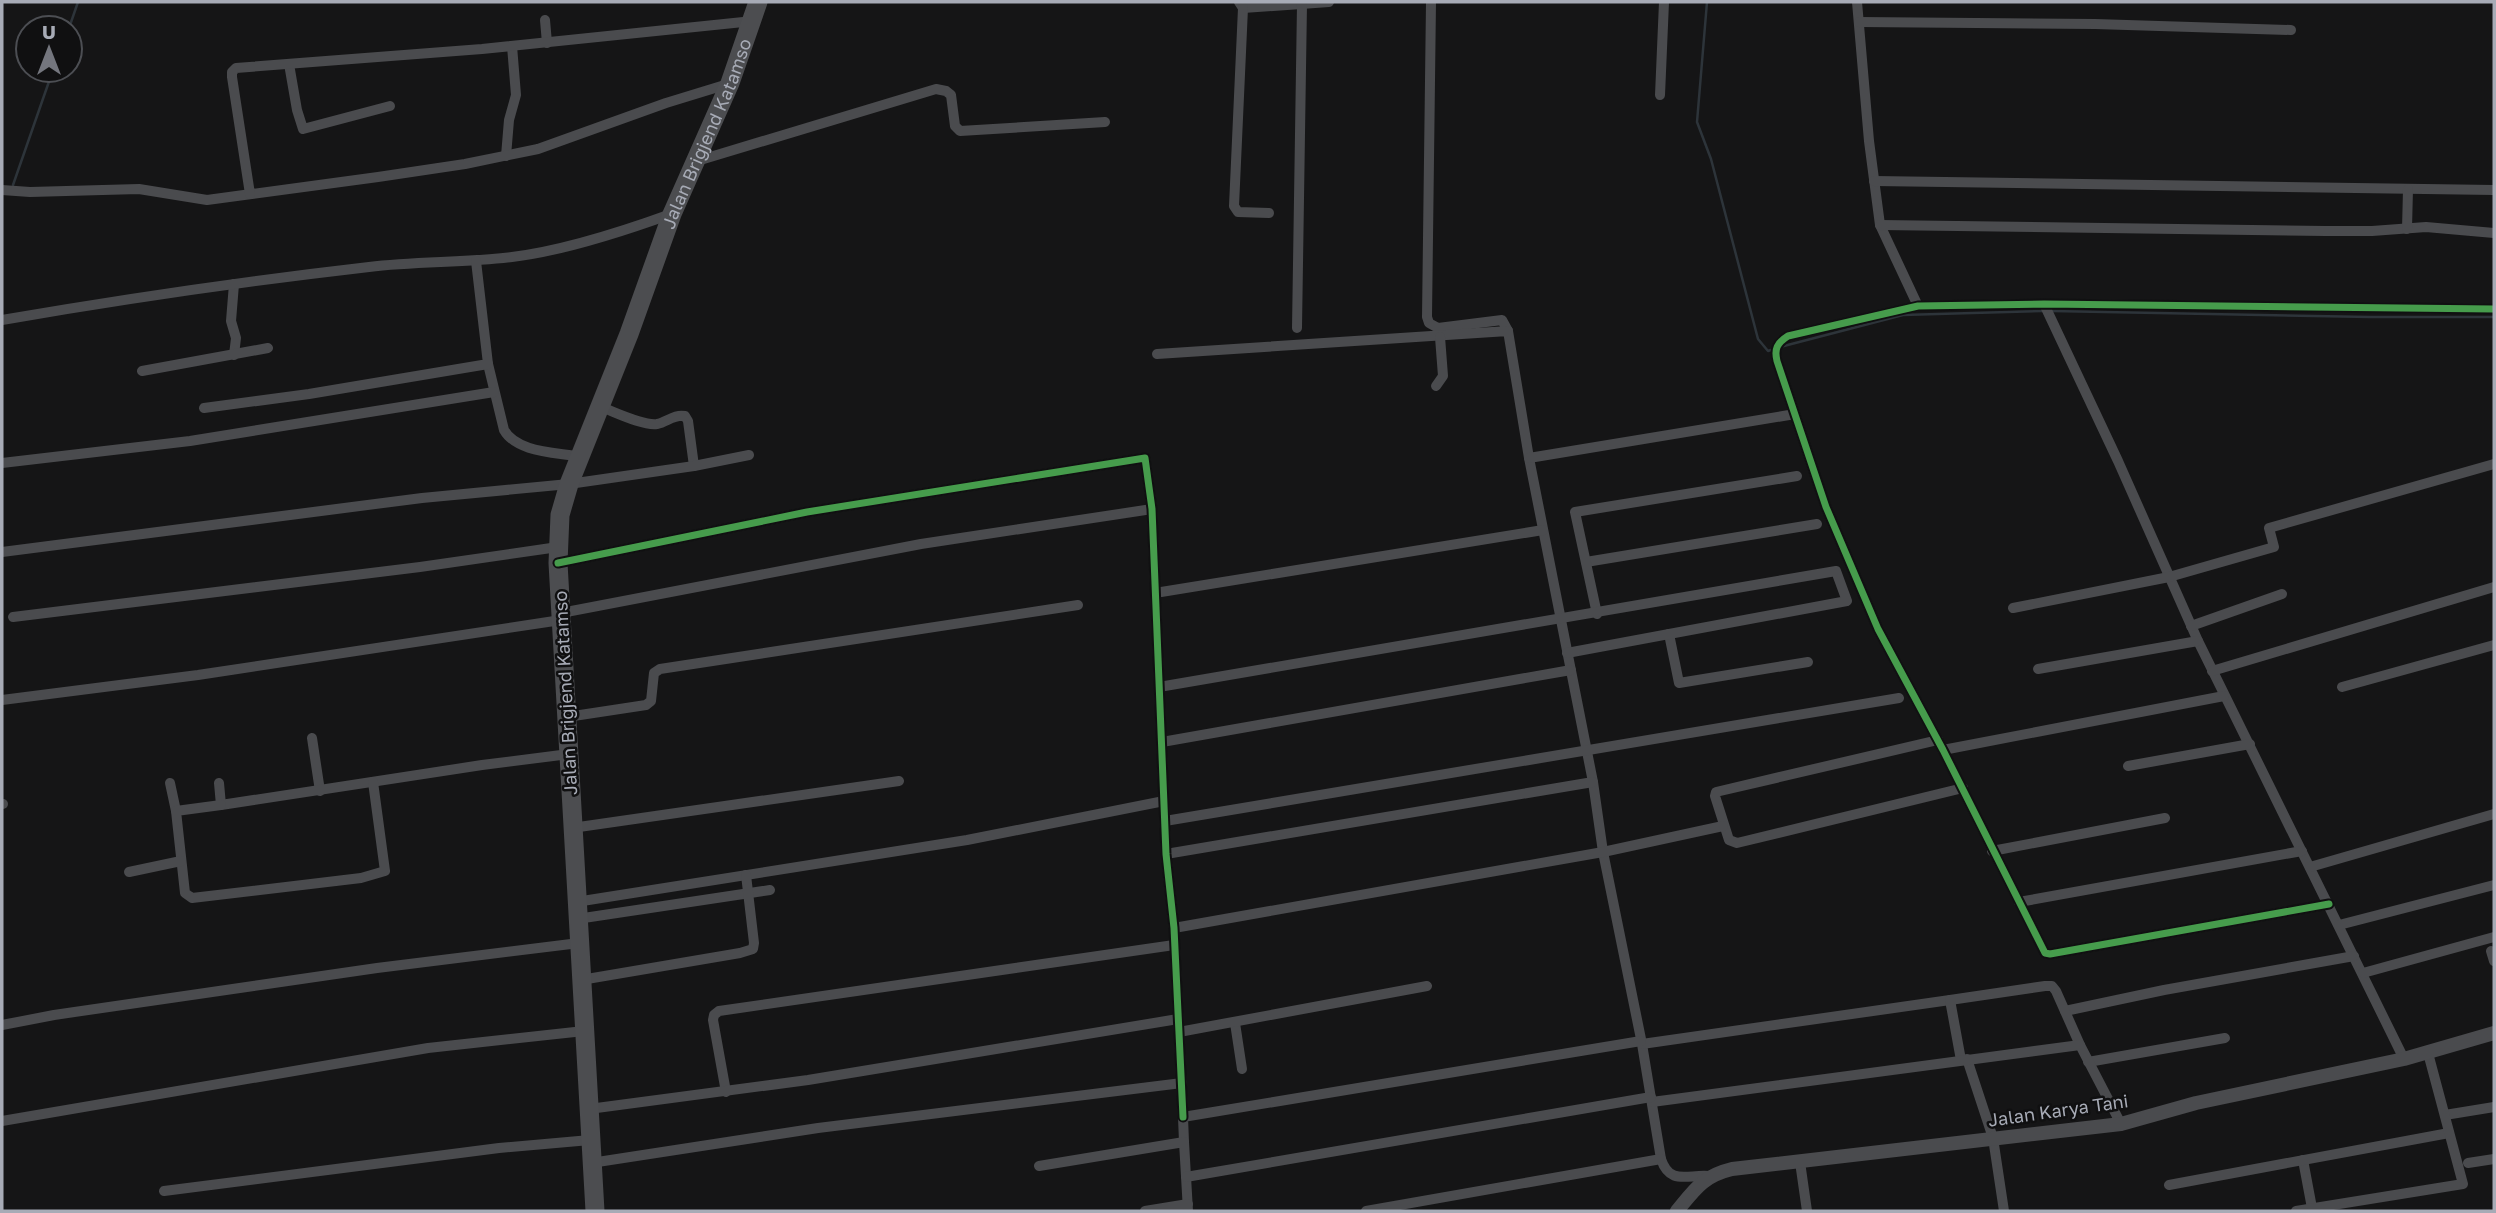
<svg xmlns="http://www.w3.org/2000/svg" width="2496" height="1213" font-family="'Golos Text',sans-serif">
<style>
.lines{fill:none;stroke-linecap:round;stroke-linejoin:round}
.stream{stroke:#2d343a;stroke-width:2.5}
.minor{stroke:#4a4b4e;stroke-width:10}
.tertiary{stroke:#4a4b4e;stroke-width:14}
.trunk{stroke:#4c4d50;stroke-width:19}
.cycleway-casing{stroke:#101011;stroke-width:11}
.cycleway{stroke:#469c4c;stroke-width:7}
.labels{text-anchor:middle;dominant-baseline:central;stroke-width:5;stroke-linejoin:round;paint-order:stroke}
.street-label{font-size:18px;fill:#a7abb6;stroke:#101011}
</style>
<rect width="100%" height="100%" fill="#151516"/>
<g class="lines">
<g class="stream">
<path d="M1707 2 1697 122 1711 159 1758 339 1768 351 1774 349"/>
<path d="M69 28 78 2"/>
<path d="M13 185 53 70"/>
<path d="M2052 311 2370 317H2494"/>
<path d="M1780 347 1903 315 2042 311"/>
</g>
<g class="minor">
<path d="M1239 2 1243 8 1329 2"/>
<path d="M1431 2 1427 317 1429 323 1438 328 1502 320 1508 331"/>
<path d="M1857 2 1869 141 1880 225 1918 306"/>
<path d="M1243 8 1234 206 1238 212 1269 213"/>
<path d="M545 20 547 43"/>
<path d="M1859 22 2095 24 2291 30"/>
<path d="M289 64 297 110 303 129 390 106"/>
<path d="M1660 95 1664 2"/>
<path d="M506 156 509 120 516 95 512 46"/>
<path d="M697 161 936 89 946 91 951 95 955 126 960 131 1105 122"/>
<path d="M1874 181 2494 190"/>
<path d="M2 190 30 192 139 189 207 200 378 177 465 164 538 149 666 103 728 84"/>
<path d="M250 194 232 77V72L236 68 482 49 753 21"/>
<path d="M1880 225 2326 231H2372L2426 227 2494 233"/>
<path d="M2407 229 2408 189"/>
<path d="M234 284 231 321 236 338 234 355"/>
<path d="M2044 304 2118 461 2198 641 2404 1059"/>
<path d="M2 320C124 299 247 281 369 267 417 261 465 263 512 257 562 251 624 231 671 214"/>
<path d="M1297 328 1302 4"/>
<path d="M1157 354 1508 331 1529 458 1593 782 1603 852 1642 1044 1661 1159"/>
<path d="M488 364 504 430C517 453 557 452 581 457"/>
<path d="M142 371 268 348"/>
<path d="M1436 386 1443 376 1440 337"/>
<path d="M601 407C615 412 643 426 657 424 667 422 674 414 685 416L688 421 694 466"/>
<path d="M204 408 309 394 488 364 476 261"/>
<path d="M1529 458 1795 414"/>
<path d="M2 463 190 441 494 392"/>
<path d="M2 552 422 498 569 484 694 466 749 455"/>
<path d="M1586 562 1817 524"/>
<path d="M558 563 807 512 1145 458 1152 509 1166 854 1174 928 1183 1117"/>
<path d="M1155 593 1543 530"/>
<path d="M2013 608 2169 577 2274 547 2269 528 2494 464"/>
<path d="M561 613 921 544 1152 509"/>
<path d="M1597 614 1575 512 1797 476"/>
<path d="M13 617 420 567 558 547"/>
<path d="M2191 626 2282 594"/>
<path d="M1669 634 1679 683 1808 662"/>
<path d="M2038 669 2198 641"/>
<path d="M2212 671 2494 587"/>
<path d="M1159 687 1836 571 1847 601 1567 653"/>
<path d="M2342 687 2494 645"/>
<path d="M2 700 198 675 561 620"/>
<path d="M567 717 646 705 651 701 654 673 660 669 1078 605"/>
<path d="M312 738 320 791"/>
<path d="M1938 740 1716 792 1715 796 1729 840 1737 843 1963 788"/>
<path d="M1162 742 1571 670"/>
<path d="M1943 750 2224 696"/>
<path d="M2128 766 2250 744"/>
<path d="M170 783 176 811"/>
<path d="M219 783 221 805 482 765 569 754"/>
<path d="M2 804H3"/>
<path d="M221 805 176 811 185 893 192 898 361 878 385 871 373 782"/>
<path d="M1165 821 1899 698"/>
<path d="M572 828 899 781"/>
<path d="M1992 851 2165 818"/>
<path d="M1166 854 1593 782"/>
<path d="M2310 867 2494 814"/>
<path d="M129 872 181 861"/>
<path d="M576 902 967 840 1164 801"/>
<path d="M2019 902 2302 851"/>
<path d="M2329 904 2050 954 2045 953 1943 750 1878 629 1826 507 1777 361C1774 349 1777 343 1788 336L1918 306 2044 304 2494 309"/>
<path d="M577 919 770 890"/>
<path d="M2339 925 2494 885"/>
<path d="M1174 928 1603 852 1723 826"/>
<path d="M2491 951 2494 961"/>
<path d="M2363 973 2494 937"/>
<path d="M581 980 740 953 753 949 754 943 746 875"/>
<path d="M2065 1011 2164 990 2354 956"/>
<path d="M1235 1023 1242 1069"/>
<path d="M2 1025 54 1015 377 968 579 943"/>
<path d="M1179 1032 1427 986"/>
<path d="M1642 1044 1950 1000"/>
<path d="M1967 1059 1993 1138 2004 1211"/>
<path d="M1961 1060 1950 1000 2045 986H2052L2056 991 2080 1045"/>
<path d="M2088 1062 2225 1038"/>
<path d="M726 1092 713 1020 714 1015 719 1011 1174 945"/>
<path d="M1652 1102 2080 1045 2121 1124"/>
<path d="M589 1109 808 1080 1178 1019"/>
<path d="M2445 1115 2494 1107"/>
<path d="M2 1121 428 1048 584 1031"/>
<path d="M1184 1142 1183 1117 1641 1041"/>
<path d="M2303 1160 2312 1208"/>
<path d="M1800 1162 1807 1211"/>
<path d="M591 1163 818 1128 1182 1083"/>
<path d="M2468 1163 2494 1159"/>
<path d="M1039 1166 1184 1142 1188 1211"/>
<path d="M1186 1177 1651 1097"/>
<path d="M2169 1185 2449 1133"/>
<path d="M164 1191 499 1148 590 1140"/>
<path d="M1145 1211 1188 1204"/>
<path d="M1366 1211 1661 1159C1670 1186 1688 1174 1709 1176"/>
<path d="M2296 1211 2463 1184 2428 1053"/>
</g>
<path class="tertiary" d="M1677 1211C1695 1189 1703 1176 1732 1169L2121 1124 2196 1103 2404 1059 2494 1033"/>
<path class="trunk" id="s1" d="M595 1211 558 563 560 515 569 484 629 334 672 214 730 83 758 2"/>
<defs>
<g id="cycleway">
<path d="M558 563 807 512 1145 458 1152 509 1166 854 1174 928 1183 1117"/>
<path d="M2329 904 2050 954 2045 953 1943 750 1878 629 1826 507 1777 361C1774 349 1777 343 1788 336L1918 306 2044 304 2494 309"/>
</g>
</defs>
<use href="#cycleway" class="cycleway-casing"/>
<use href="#cycleway" class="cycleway"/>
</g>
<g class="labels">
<g class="street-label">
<text stroke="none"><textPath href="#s1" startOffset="1106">Jalan Brigjend Katamso</textPath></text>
<text transform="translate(565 693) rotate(-93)">Jalan Brigjend Katamso</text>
<text transform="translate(2058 1110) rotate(-8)">Jalan Karya Tani</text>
</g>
</g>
<rect width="2496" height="1213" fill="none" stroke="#a7abb6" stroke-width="7"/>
<g transform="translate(49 49)"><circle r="33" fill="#101011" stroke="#4c4e53" stroke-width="2"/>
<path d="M0-5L12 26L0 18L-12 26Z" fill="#74767e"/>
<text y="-10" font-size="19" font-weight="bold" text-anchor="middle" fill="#a7abb6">U</text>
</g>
</svg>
